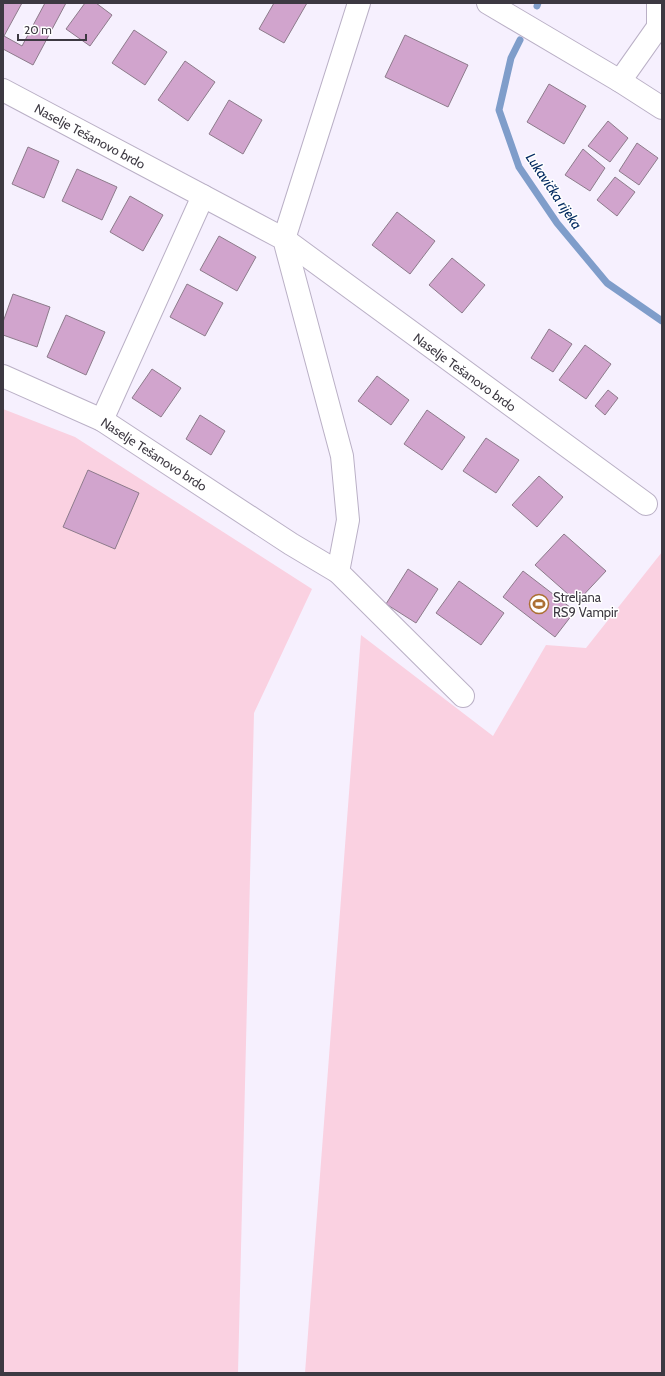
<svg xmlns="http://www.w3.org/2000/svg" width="665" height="1376" font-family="Cabin,sans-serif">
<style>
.green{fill:#fad1e1}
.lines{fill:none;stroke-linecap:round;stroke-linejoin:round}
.stream{stroke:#7f9dca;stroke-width:7}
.building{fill:#d1a4cd;stroke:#8d7b8b}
.minor-casing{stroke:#bab0c6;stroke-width:24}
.major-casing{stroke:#bab0c6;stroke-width:24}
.minor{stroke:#fff;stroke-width:22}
.major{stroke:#fff;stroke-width:22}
.labels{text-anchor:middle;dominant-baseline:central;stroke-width:3;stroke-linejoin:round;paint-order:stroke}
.street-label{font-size:13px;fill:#3d3942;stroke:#fff}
.poi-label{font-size:13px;fill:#3d3942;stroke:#fff;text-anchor:start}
.water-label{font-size:14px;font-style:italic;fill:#052c62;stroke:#fff}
</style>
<rect width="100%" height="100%" fill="#f6f0fe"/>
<g class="green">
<path d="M3 409 75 437 312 589 254 713 238 1373H3Z"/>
<path d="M662 552V1373H305L361 635 493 736 546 645 586 648Z"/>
</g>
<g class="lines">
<g class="stream">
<path d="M537 6 538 3"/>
<path d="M520 40 511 58 499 110 519 167 557 223 607 283 662 321"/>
</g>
</g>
<g class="building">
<path d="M3 3H22L4 36 22 46 45 3H66L33 65 3 49Z"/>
<path d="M85 3H96L112 15 90 46 66 29Z"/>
<path d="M274 3H307L284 43 259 29Z"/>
<path d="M134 30 167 52 145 85 112 63Z"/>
<path d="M405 35 468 65 448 107 385 77Z"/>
<path d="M185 61 215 82 188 121 158 100Z"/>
<path d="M549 84 586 106 564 144 527 122Z"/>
<path d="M229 100 262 120 243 154 209 134Z"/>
<path d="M608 121 628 138 610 162 588 146Z"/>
<path d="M637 143 658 158 639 185 619 171Z"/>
<path d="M28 147 59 161 44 198 12 184Z"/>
<path d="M583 149 605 168 590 191 565 175Z"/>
<path d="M77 169 117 187 102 220 62 201Z"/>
<path d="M615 177 635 192 617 216 597 200Z"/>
<path d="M130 196 163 215 143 251 110 232Z"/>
<path d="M397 212 435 241 410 274 372 245Z"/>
<path d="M219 236 256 257 237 291 200 270Z"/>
<path d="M452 258 485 285 462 313 429 285Z"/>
<path d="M187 284 223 303 205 336 170 317Z"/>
<path d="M13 294 50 307 37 347 3 335V322Z"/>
<path d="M66 315 105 332 86 375 47 357Z"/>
<path d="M549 329 572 344 553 372 531 358Z"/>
<path d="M585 345 611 364 586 399 559 380Z"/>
<path d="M152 369 181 388 161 417 132 398Z"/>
<path d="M377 376 409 400 391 425 358 401Z"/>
<path d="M608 390 618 398 605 415 595 406Z"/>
<path d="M427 410 465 437 442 470 404 444Z"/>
<path d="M200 415 225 431 211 455 186 439Z"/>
<path d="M486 438 519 460 496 493 463 471Z"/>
<path d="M88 470 139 493 115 549 63 527Z"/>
<path d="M539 476 563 497 537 527 512 505Z"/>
<path d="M564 534 606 571 577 602 535 565Z"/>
<path d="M408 569 438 589 416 623 386 604Z"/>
<path d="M523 571 575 611 555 637 503 597Z"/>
<path d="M459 581 504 613 481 645 436 613Z"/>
</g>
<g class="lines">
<defs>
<g id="minor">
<path d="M359 3 284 239 646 504"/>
<path d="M620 81 658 27V3"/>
<path d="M3 90 284 239 342 456 348 520 338 572 291 544 102 420 3 376"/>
<path d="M102 420 203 196"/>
<path d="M338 572 463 696"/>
</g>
<path id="major" d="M488 3 620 81 662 108"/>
</defs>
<use href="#minor" class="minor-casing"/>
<use href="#major" class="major-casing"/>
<use href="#minor" class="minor"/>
<use href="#major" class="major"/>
</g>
<defs>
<symbol id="stadium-ring" viewBox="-11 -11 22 22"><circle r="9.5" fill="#fff" stroke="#ac7033" stroke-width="1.5"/><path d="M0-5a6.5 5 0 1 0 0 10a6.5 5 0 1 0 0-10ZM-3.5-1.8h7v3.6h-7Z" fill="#ac7033"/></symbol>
</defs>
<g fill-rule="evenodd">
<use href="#stadium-ring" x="528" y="593" width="22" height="22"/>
</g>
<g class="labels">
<g class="street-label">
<text transform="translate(90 136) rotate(28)">Naselje Tešanovo brdo</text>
<text transform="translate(465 372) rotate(36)">Naselje Tešanovo brdo</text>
<text transform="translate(154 454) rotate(33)">Naselje Tešanovo brdo</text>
</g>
<g class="poi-label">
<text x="553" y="597">Streljana<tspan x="553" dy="15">RS9 Vampir</tspan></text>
</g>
<g class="water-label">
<text transform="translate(554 191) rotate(56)">Lukavička rijeka</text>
</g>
</g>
<rect width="665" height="1376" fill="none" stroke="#3d3942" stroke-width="8"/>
<path d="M18 34v6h68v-6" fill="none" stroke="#3d3942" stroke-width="2"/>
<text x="24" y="34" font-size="12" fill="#3d3942" stroke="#ffffff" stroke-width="3" paint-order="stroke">20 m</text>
</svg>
